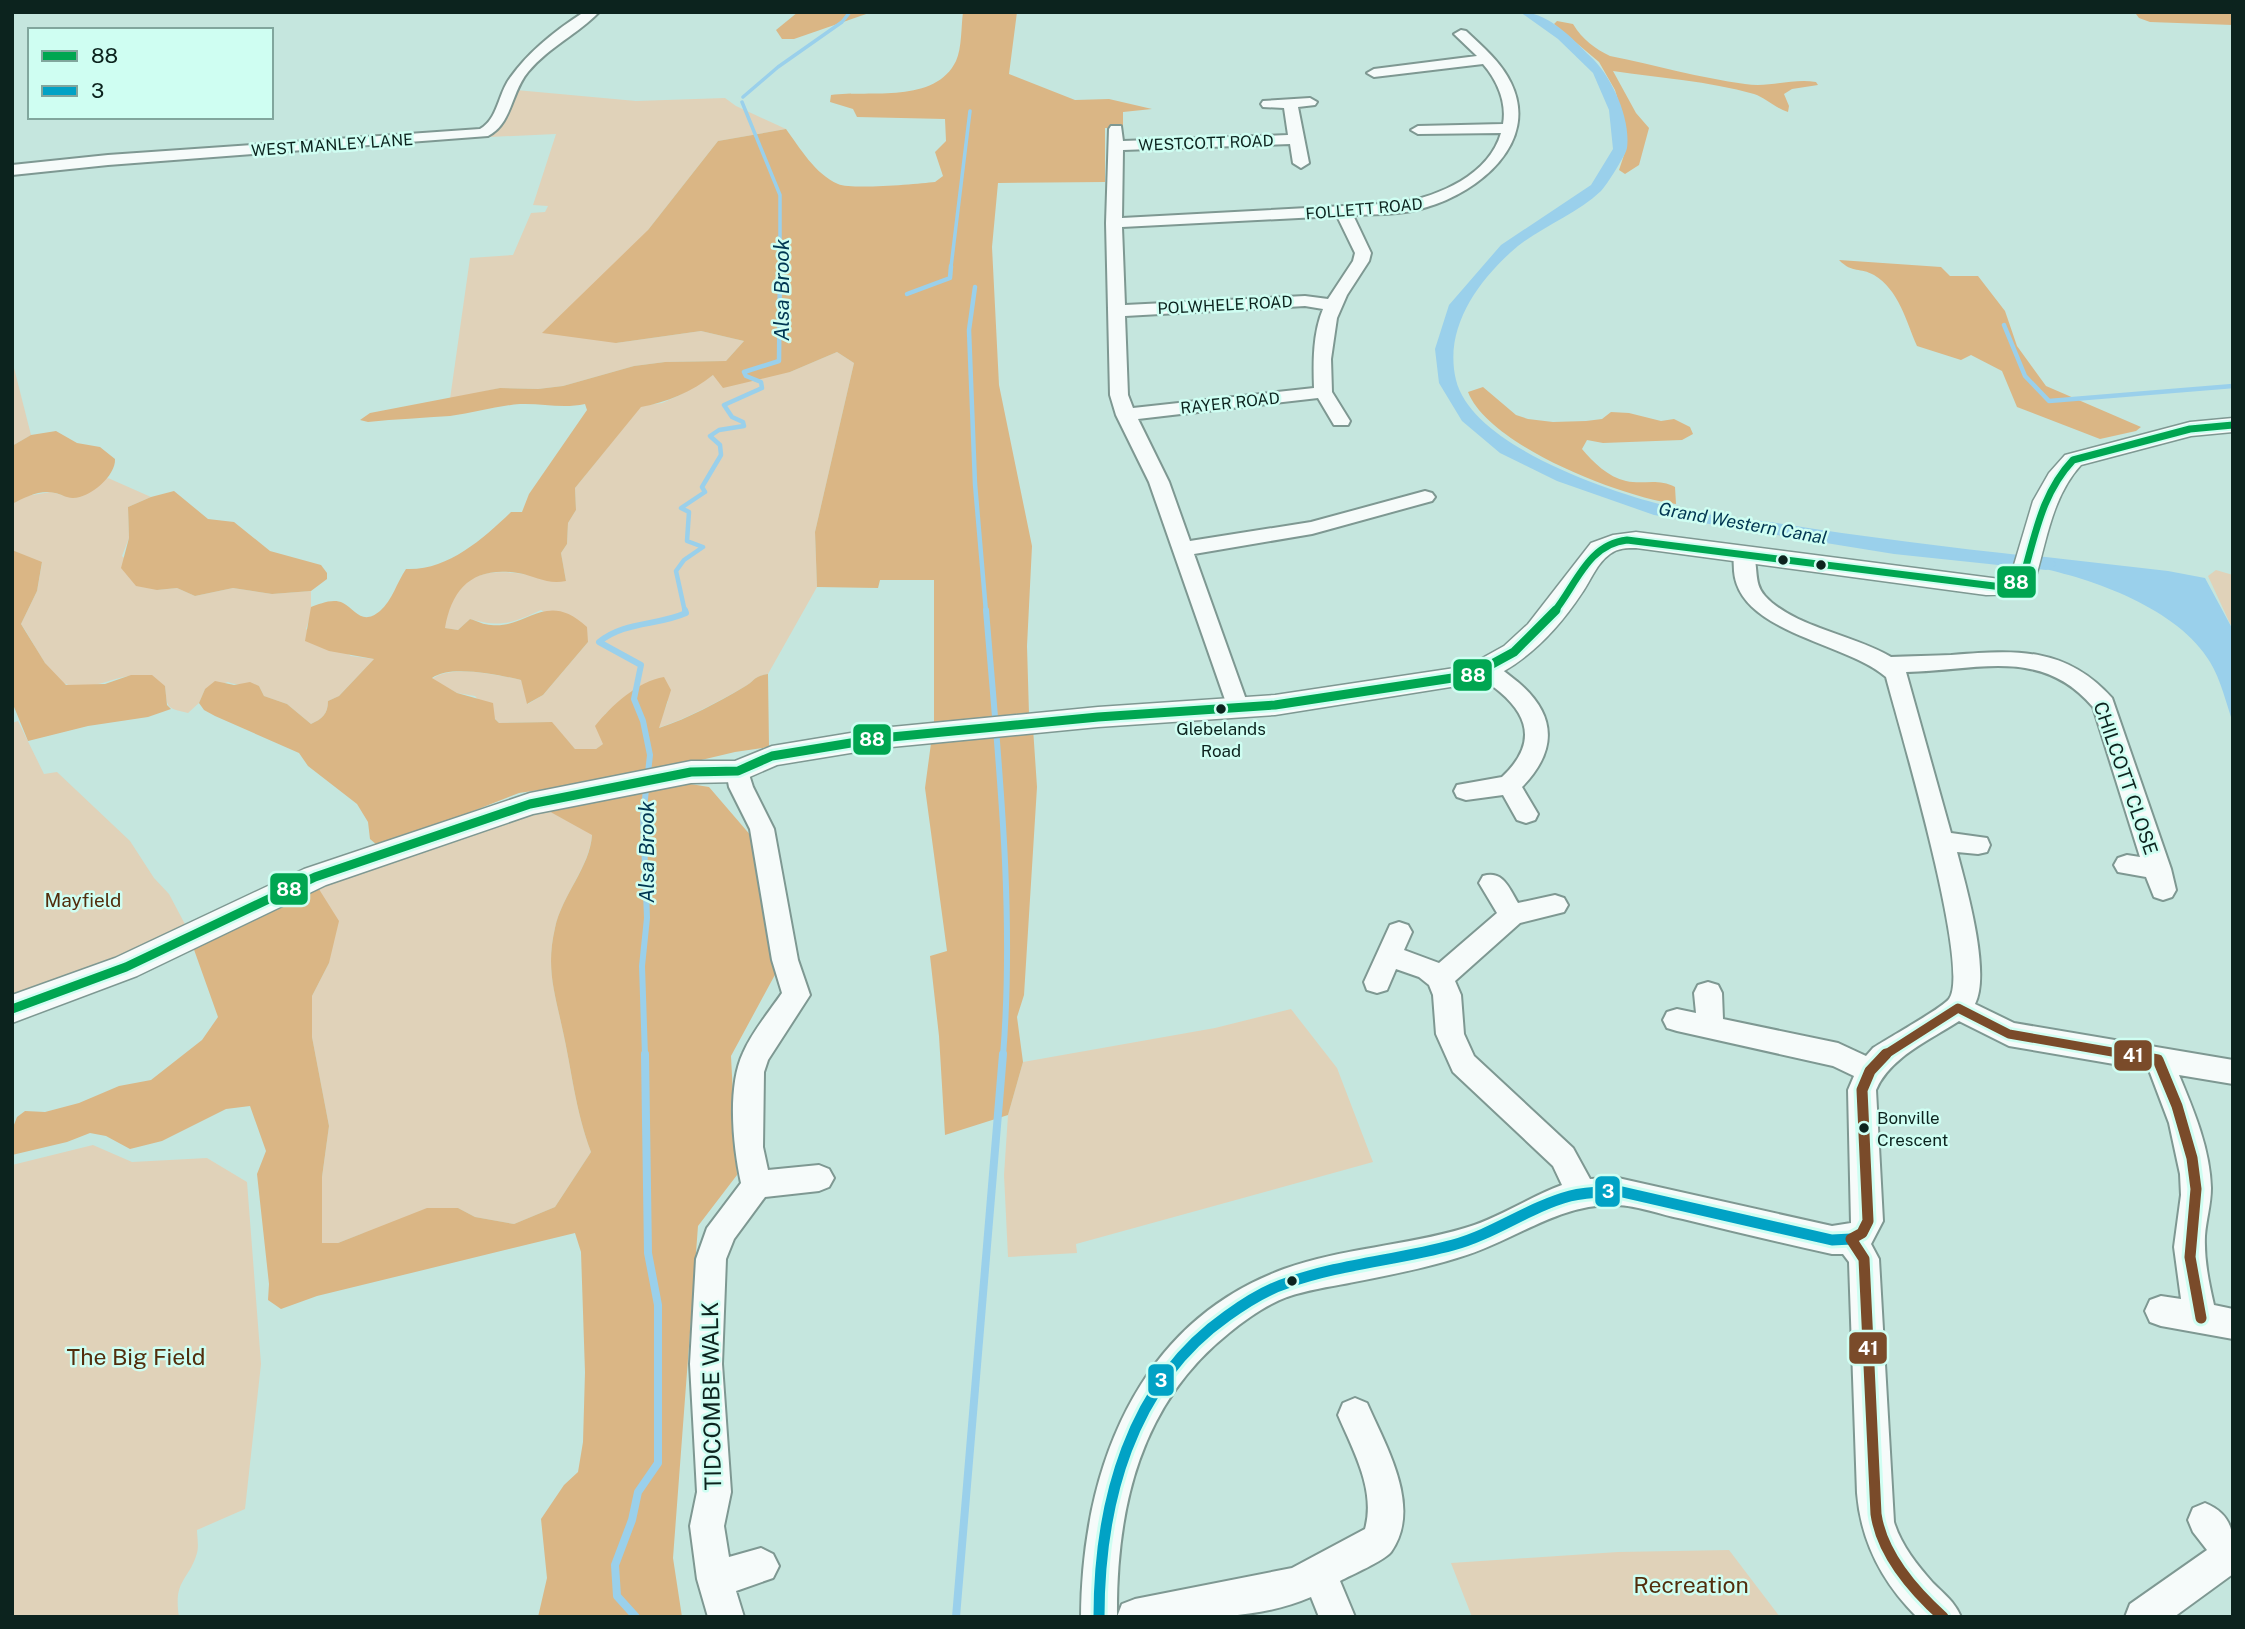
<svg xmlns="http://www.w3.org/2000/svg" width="2245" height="1629" font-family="'Public Sans',sans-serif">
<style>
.green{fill:#e0d2b9}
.forest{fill:#dab685}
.water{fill:#9ad0eb}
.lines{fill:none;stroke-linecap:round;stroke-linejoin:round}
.stream-far3{stroke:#9ad0eb;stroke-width:3.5}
.stream-far2{stroke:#9ad0eb;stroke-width:4.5}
.stream-far1{stroke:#9ad0eb;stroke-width:6}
.stream{stroke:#9ad0eb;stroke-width:8}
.canal{fill:#9ad0eb;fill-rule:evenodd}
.minor-casing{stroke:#7e9892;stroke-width:4}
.tertiary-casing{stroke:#7e9892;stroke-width:3}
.minor{fill:#f6fbfa;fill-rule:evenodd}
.tertiary{fill:#f6fbfa;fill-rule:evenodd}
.bus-1-far1-casing{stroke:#cffef2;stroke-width:11}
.bus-1-casing{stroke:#cffef2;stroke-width:14}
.bus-2-casing{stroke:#cffef2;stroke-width:17}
.bus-3-far1-casing{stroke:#cffef2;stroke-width:14}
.bus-3-casing{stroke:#cffef2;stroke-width:17}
.bus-1-far1{stroke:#00a651;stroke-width:7}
.bus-1{stroke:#00a651;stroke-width:9}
.bus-2{stroke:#01a2c5;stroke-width:11}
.bus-3-far1{stroke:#7a4b2a;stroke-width:9}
.bus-3{stroke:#7a4b2a;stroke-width:11}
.bus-dot{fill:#0c231e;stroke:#cffef2;stroke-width:2.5}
.labels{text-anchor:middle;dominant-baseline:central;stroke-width:5;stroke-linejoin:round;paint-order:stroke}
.far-street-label{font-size:16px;fill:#0c231e;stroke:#cffef2}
.bus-label{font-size:17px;fill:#0c231e;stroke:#cffef2}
.far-water-label{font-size:18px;font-style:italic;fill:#003652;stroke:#cffef2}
.street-label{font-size:19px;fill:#0c231e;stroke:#cffef2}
.park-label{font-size:19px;fill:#522d0c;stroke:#cffef2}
.water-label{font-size:21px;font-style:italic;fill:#003652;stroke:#cffef2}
.near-park-label{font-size:23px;fill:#522d0c;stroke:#cffef2}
.near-street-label{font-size:23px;fill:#0c231e;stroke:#cffef2}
.line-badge{stroke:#cffef2;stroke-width:2.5}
.badge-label{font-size:19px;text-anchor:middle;font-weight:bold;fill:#fff}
</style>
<rect width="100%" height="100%" fill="#c5e6de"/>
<g class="green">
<path d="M516 90 636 101 725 98 736 106 786 129 718 141 648 230 616 343 701 331 744 341 726 361 665 362 634 366 563 386 538 389 500 388 450 399 470 258 513 255 531 213 545 212 548 206 533 205 556 134 489 137 488 133 504 121Z"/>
<path d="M837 352 854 363 815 532 817 587 768 674C753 676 755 681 744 687 716 703 688 718 658 728L668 701 617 705 605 714 603 744 596 749H575L551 722 499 723 475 696 457 693 432 679C450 664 500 675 521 680L528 704 543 695 588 642 541 610C513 623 501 628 470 619L458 630 444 628C447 619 448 604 453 596 479 557 529 577 566 581L561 553 567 544 568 523 576 510 575 488 641 406 662 403 680 395 713 375 790 372Z"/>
<path d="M12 360 31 435 12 446Z"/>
<path d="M108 478 151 497 128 507 129 538 122 556 157 590 177 588 195 596 233 588 272 594 311 591V614L306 629 351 656 374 659 339 696 328 701C328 714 322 719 311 724L287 704 264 696 259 686C248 681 238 687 228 682L205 689 199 703 188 713C166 708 167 708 165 686 154 682 138 674 128 676 106 680 76 697 57 678 42 663 33 641 21 624L37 591 42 563 12 550V504L26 496 51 492 73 498 84 495Z"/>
<path d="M2216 570 2233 575V630L2208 576Z"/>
<path d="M18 721 44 774 57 772 130 841 154 878 169 894 187 928 12 1002V723Z"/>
<path d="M545 809 592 834C590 867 562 895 555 928 546 967 554 990 562 1027 572 1071 575 1109 591 1152L555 1207 514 1224 475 1217 458 1208 361 1234 338 1243H321L322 1177 329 1126 312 1037V996L329 963 317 886Z"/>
<path d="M1291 1009 1337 1068 1373 1162 1076 1244 1077 1253 1008 1257 1004 1175 1008 1115 1023 1062 1215 1028Z"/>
<path d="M93 1145 132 1162 207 1158 247 1182 261 1364 245 1509 197 1530C197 1536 199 1546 197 1553 189 1581 173 1579 179 1617H12V1165Z"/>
<path d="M1729 1550 1780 1617H1472L1451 1563 1618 1552Z"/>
</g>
<g class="forest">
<path d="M798 12H872L794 39H782L776 30Z"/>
<path d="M963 12H1017L1009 74 1075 100 1109 99 1152 109 1123 112V128H1105V182L998 183 992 247 999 385 1032 546 1027 646 1029 714 1033 728 1037 787 1024 995 1017 1017 1023 1062 1008 1115 945 1135 939 1036 930 956 947 951 925 788 934 721V580H880L878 588 817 587 815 532 854 363 837 352 790 372 723 388 713 375C692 392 667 402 641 407L575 488 576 510 568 523 567 544 561 553 566 581C547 585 536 576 518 573 474 566 452 587 445 628L458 630 470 619C477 621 484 625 491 625 528 629 546 589 587 627L588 642 543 695 527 704 521 680C500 675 450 664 432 678L457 693 493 703 495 719 499 723 552 722 575 749H596L603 744 595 726C611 706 638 681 664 677L671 690 659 728C689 718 717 703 744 687 755 681 753 676 768 674L769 747 735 752 638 775 519 793 410 836 377 845 370 839 368 822 357 804 308 766 299 753 215 716 204 710 199 703 205 689 215 681 234 685 250 682 259 686 264 696 287 704 311 724C322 719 328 714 328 701L339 696 374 659 329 651 305 641 311 607C320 604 333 598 343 603 356 610 362 626 380 611 392 601 397 582 406 569 447 571 483 539 511 512H522L529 494 587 410 585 404C562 409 542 403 520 404 496 406 474 413 450 416 423 418 396 419 368 422L360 420 370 413 500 388 538 389 563 386 634 366 665 362 726 361 744 341 701 331 616 343 542 333 648 230 718 141 786 129C800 148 815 174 838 184 852 190 916 184 935 182L943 176 935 152 946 141 945 119 857 117 853 109 830 102 831 95C871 90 935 104 956 61 962 48 961 27 963 12Z"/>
<path d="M2150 12H2233V25L2150 22 2139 18 2136 14Z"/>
<path d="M1557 21 1573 24C1583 40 1594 48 1610 56 1655 65 1700 78 1745 84 1770 88 1792 78 1816 82L1818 85 1792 89 1784 94 1789 106 1788 112C1775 108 1766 98 1754 94 1708 81 1660 78 1613 71L1636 113 1649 128 1639 165 1625 174 1619 170 1626 149 1625 123 1615 90 1599 62 1554 24Z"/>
<path d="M1839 260 1941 267 1950 276H1978L2005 311 2017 346 2046 386 2141 427 2136 431 2100 439 2017 407 2002 371 1971 355 1961 360 1917 346C1906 321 1899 290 1874 275 1860 267 1853 274 1839 260Z"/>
<path d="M1483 387 1516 415 1528 419 1553 422 1586 421 1602 419 1611 412 1629 413 1661 421 1674 419 1690 427 1693 434 1682 440 1603 443 1587 440 1582 449C1593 462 1608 477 1626 481 1643 485 1658 478 1675 487L1676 504C1622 497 1489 446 1468 392Z"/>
<path d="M56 431 77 443 100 447 115 459C116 476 89 499 72 498 67 498 61 494 55 493 41 489 25 497 12 504V446L31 435Z"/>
<path d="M174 491 208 519 234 522 270 551 321 565 327 573V579L311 591 272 594 233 588 195 596 177 588 157 590 136 586 121 568 129 538 128 507 151 497Z"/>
<path d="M12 550 42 562 37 591 21 624 45 663 66 685 105 684 131 675H152L165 686 167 705 171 709 148 717 88 726 28 741 12 702Z"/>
<path d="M678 782 709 787 752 837 765 920 770 930 777 971 731 1056 737 1175 698 1226 673 1558 682 1617H538L547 1578 541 1519 564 1485 578 1472 583 1442 585 1372 581 1252 575 1233 317 1296 281 1309 268 1300 269 1284 257 1174 266 1151 250 1106 226 1109 162 1141 130 1149 106 1136 90 1133 67 1142 12 1155V1130L17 1117 25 1111 45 1112 79 1103 119 1086 151 1080 202 1040 218 1017 192 944 317 886 339 921 329 963 312 996V1037L329 1126 322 1177V1243H338L427 1208H458L475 1217 514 1224 555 1207 591 1152C575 1109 572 1071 562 1027 554 990 546 967 555 928 562 895 590 867 592 835L545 809Z"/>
</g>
<path class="water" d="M2037 556 2168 571 2205 578 2233 630V723C2226 703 2221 680 2210 662 2179 609 2092 578 2035 567Z"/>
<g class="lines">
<g class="stream-far3">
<path d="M743 97 778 67 842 22 850 12"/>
<path d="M742 102 780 195V267"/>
<path d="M951 267 970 111"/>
</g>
<g class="stream-far2">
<path d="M975 287 969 330 975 484 986 612"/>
<path d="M907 294 950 278 951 266"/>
<path d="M2004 325 2025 376 2049 401 2233 386"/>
<path d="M685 612 676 571 684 560 703 547 687 541 689 512 681 508 705 492 702 487 721 455 720 445 710 436 719 430 744 426 743 422 732 417 724 405 762 388 761 382 746 376 744 372 779 361 780 266"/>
</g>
<g class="stream-far1">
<path d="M986 610C998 757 1015 908 1003 1056"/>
<path d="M645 1056 642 966 647 918 643 816 650 755 643 721 634 699 641 665 599 642C625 621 657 626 686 613L685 610"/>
</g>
<g class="stream">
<path d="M636 1617 617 1596 615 1565 632 1520 638 1492 658 1463V1305L648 1253 645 1054"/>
<path d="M956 1617 1003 1054"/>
</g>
<path class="canal" d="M1520 12C1548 12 1571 37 1590 56 1611 75 1631 118 1627 148 1626 155 1606 186 1601 191 1575 216 1537 228 1511 252 1475 285 1444 330 1456 380 1472 445 1605 490 1663 505 1697 515 1735 517 1770 522 1862 537 1953 548 2046 558L2053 560 2056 564 2053 568 2046 570 1894 554 1654 515 1557 481 1500 453 1462 421 1439 383 1435 349 1449 305 1501 245 1591 185 1613 149 1609 110 1593 73 1558 39Z"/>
<defs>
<g id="minor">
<path d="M584 12H599C578 34 550 46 528 72 511 92 512 124 488 136L108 165 12 175V165L108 155 480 129C498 119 498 94 510 78 529 51 556 30 584 12Z"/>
<path d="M1461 30 1466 31C1483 47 1501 62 1511 83 1540 143 1478 192 1427 207 1403 215 1377 214 1353 215L1371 253 1369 261 1347 295 1337 318 1331 359 1332 392 1350 421 1348 425H1334L1318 398 1138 419 1169 482 1190 541 1311 522 1425 491 1432 493 1435 497 1432 501 1312 534 1194 554 1249 708 1246 714 1238 716 1230 714 1149 482 1116 415 1110 395 1106 223 1109 129 1111 126H1121L1123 141 1288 135 1284 108 1263 107 1261 104 1263 101 1310 98 1317 102 1315 105 1298 107 1309 163 1301 168 1293 163 1290 144 1123 150 1122 218 1400 203C1439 196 1489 175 1501 133L1418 134 1411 130 1418 126 1503 124C1507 102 1497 80 1483 64L1374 77 1367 73 1374 69 1477 56 1454 34ZM1337 216 1355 253 1353 261 1328 299 1305 296 1125 305 1122 227ZM1305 306 1323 309C1313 333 1313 362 1314 388L1133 408 1128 395 1125 316Z"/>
<path d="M1744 548 1751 550C1760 564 1752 582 1765 596 1793 627 1855 635 1891 657 1911 656 1931 656 1951 655 2016 650 2065 646 2112 698L2171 869 2176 890 2172 897 2163 900 2154 897 2146 877 2118 872 2114 865 2118 858 2127 855 2140 857 2093 707C2041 646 1977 671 1906 672L1951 833 1987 838 1990 845 1987 852 1978 854 1957 852C1966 886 1991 973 1975 1004L2014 1023 2233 1060V1084L2179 1075C2194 1111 2210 1149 2211 1188 2211 1205 2206 1220 2205 1236 2204 1260 2209 1283 2214 1305L2233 1309V1339L2161 1326 2150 1322 2145 1311 2150 1300 2161 1296 2181 1299 2174 1247 2181 1195 2180 1174 2169 1123 2149 1070 2009 1046 1959 1021C1930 1040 1890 1057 1876 1090L1883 1221 1871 1244 1879 1259 1894 1522C1901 1545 1917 1565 1933 1583 1944 1594 1955 1602 1961 1617H1917C1882 1582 1861 1542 1857 1493L1849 1262 1843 1254H1832C1782 1243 1732 1231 1683 1219 1661 1215 1637 1205 1616 1205 1557 1203 1512 1243 1457 1258 1422 1269 1385 1276 1349 1283 1328 1287 1307 1290 1287 1297 1266 1305 1246 1319 1229 1333 1140 1404 1116 1508 1117 1617H1081C1082 1471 1136 1323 1284 1269 1342 1248 1406 1246 1465 1228 1499 1218 1529 1197 1562 1185L1553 1166 1453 1072 1436 1034 1433 995 1429 985 1419 977 1396 969 1387 990 1377 993 1367 990 1364 982 1390 925 1399 922 1408 925 1412 932 1404 950 1439 963 1497 913 1479 883 1483 876C1503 870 1509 888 1518 903L1555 895 1564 898 1568 905 1564 912 1520 923 1455 981 1461 995 1464 1034 1474 1056 1573 1148 1590 1179 1618 1178 1832 1226 1851 1223 1848 1090 1854 1076 1833 1066 1677 1031 1667 1028 1663 1020 1667 1012 1677 1009 1696 1013 1694 993 1698 985 1708 982 1718 985 1722 993 1723 1019 1838 1043 1866 1056 1873 1048C1888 1038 1941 1009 1949 999 1972 969 1898 723 1886 677 1846 642 1739 633 1734 571 1734 564 1732 557 1737 550Z"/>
<path d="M1487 662C1499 666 1509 675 1519 683 1557 716 1557 751 1522 787L1538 814 1535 820 1526 823 1517 820 1503 795 1466 800 1457 797 1454 791 1457 785 1502 777C1533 748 1533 720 1500 692 1492 685 1482 680 1476 670L1479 665Z"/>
<path d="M738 762 746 765 753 787 774 829 798 960 810 995 768 1060 764 1072 763 1147 768 1170 819 1165 829 1169 834 1178 829 1187 819 1191 765 1197 734 1239 726 1259 722 1364 731 1492 724 1526 729 1557 761 1548 773 1554 779 1566 773 1578 736 1591 744 1617H708L697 1579 690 1526 697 1492 690 1364 696 1259 707 1228 741 1183C733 1146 727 1087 743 1053 752 1032 769 1012 782 993L772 960 750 829 729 787 726 771 730 765Z"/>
<path d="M1355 1398 1367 1403C1385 1445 1423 1507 1391 1552 1384 1561 1351 1575 1340 1581L1355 1617H1319L1311 1597C1251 1623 1181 1617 1117 1617L1122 1604 1135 1599 1292 1568 1365 1529C1376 1490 1353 1450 1338 1415L1343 1403Z"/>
<path d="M2205 1503C2239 1517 2233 1543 2233 1574L2174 1617H2125L2130 1604 2207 1550 2193 1532 2188 1520 2193 1508Z"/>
</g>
<path id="tertiary" d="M2233 418V432L2191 436 2081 465C2052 497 2047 540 2035 580 2026 594 2001 595 1986 595L1636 548C1627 548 1618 548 1610 554 1597 563 1591 580 1582 593 1557 631 1524 665 1482 682L1275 715 1098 727 881 748 777 765 738 782 691 783 533 814 326 885 137 976 12 1023V995L115 958 304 869 530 793 691 761H735L772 746 881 728 1098 707 1275 695 1468 666 1504 646 1528 624 1591 543 1613 535 1636 532 2000 579 2011 575 2033 501 2049 473 2065 455 2190 422Z"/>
</defs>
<use href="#minor" class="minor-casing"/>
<use href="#tertiary" class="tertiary-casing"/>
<use href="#minor" class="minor"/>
<use href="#tertiary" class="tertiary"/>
<defs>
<path id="bus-1-far1" d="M1554 612C1576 585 1588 544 1627 540L2002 587 2022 580C2035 537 2041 494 2073 460L2190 429 2233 425"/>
<path id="bus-1" d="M12 1009 126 967 315 877 530 804 691 772 738 771 772 756 881 738 1098 717 1275 705 1472 675 1514 652 1556 610"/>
<path id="bus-2" d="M1099 1617C1099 1504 1130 1384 1227 1316 1245 1303 1265 1290 1287 1283 1340 1264 1399 1260 1453 1245 1494 1234 1529 1207 1570 1196 1586 1192 1602 1192 1618 1191L1832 1240 1851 1239"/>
<path id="bus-3-far1" d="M1883 1056 1958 1008 2009 1034 2135 1056"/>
<g id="bus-3">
<path d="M1886 1054 1870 1071 1862 1090 1868 1221 1862 1233 1851 1239 1864 1259 1876 1514C1882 1555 1913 1590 1943 1617"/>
<path d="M2125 1054 2158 1060 2177 1106 2192 1158 2196 1189 2190 1257 2201 1318"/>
</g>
</defs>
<use href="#bus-1-far1" class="bus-1-far1-casing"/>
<use href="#bus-1" class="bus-1-casing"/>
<use href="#bus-2" class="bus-2-casing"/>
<use href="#bus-3-far1" class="bus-3-far1-casing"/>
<use href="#bus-3" class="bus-3-casing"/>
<use href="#bus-1-far1" class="bus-1-far1"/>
<use href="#bus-1" class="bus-1"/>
<use href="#bus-2" class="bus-2"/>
<use href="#bus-3-far1" class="bus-3-far1"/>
<use href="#bus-3" class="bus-3"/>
</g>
<g class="bus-dot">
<circle cx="1783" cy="560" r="6"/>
<circle cx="1821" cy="565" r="6"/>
<circle cx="1221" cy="709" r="6"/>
<circle cx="1864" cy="1128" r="6"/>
<circle cx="1292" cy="1281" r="6"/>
</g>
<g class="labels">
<g class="far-street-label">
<text transform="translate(1206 143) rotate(-2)">WESTCOTT ROAD</text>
<text transform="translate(332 145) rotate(-4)">WEST MANLEY LANE</text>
<text transform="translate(1364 209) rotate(-5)">FOLLETT ROAD</text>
<text transform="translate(1225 305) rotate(-3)">POLWHELE ROAD</text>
<text transform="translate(1230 403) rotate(-6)">RAYER ROAD</text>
</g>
<g class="bus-label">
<text x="1221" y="729">Glebelands<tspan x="1221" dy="22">Road</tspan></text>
<text x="1877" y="1118" text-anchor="start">Bonville<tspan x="1877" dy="22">Crescent</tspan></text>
</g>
<g class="far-water-label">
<text transform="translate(1743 523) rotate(10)">Grand Western Canal</text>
</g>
<g class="street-label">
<text transform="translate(2126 778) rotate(71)">CHILCOTT CLOSE</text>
</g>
<g class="park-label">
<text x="83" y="900">Mayfield</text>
</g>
<g class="water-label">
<text transform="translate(781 290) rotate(-90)">Alsa Brook</text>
<text transform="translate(646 852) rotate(-90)">Alsa Brook</text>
</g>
<g class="near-park-label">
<text x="136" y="1356">The Big Field</text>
<text x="1691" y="1584">Recreation</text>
</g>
<g class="near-street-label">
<text transform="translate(711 1396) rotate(-91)">TIDCOMBE WALK</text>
</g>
</g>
<g class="line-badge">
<rect x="1996" y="565" width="41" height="34" rx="7" fill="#00a651"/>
<rect x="1452" y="658" width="41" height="34" rx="7" fill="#00a651"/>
<rect x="852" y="723" width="40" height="33" rx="7" fill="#00a651"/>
<rect x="269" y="872" width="40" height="34" rx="7" fill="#00a651"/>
<rect x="2113" y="1039" width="40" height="33" rx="7" fill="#7a4b2a"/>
<rect x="1594" y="1175" width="27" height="33" rx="7" fill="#01a2c5"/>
<rect x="1848" y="1331" width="40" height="34" rx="7" fill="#7a4b2a"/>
<rect x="1147" y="1363" width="28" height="34" rx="7" fill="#01a2c5"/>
</g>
<g class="badge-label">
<text x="2016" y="589">88</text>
<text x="1473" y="682">88</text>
<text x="872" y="746">88</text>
<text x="289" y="896">88</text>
<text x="2133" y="1062">41</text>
<text x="1608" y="1198">3</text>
<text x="1868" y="1355">41</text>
<text x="1161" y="1387">3</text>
</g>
<rect width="2245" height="1629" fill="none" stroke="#0c231e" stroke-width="28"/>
<rect x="28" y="28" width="245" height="91" fill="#cffef2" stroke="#81a69d" stroke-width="2"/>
<rect x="42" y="51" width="35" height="10" fill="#00a651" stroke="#81a69d" stroke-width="2"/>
<text x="91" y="63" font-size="21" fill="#0c231e">88</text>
<rect x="42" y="86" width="35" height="10" fill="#01a2c5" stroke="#81a69d" stroke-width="2"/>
<text x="91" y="98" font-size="21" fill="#0c231e">3</text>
</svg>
